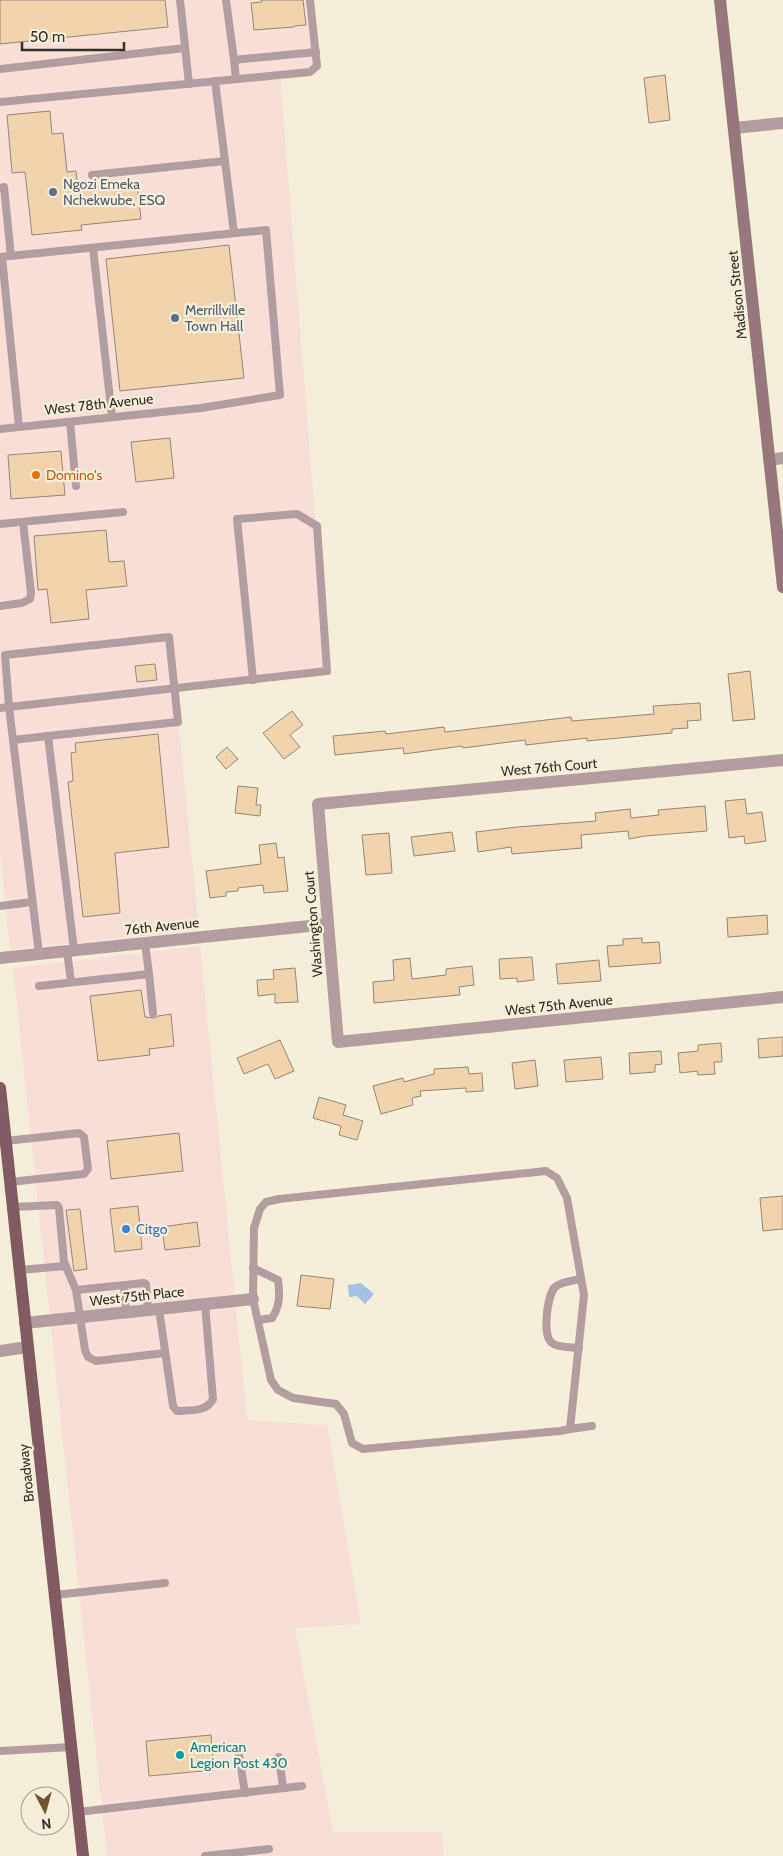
<svg xmlns="http://www.w3.org/2000/svg" width="783" height="1856" font-family="Cabin,sans-serif">
<style>
.commercial{fill:#f8ded7}
.water{fill:#a2c1e4}
.building{fill:#f0d2ad;stroke:#958876}
.lines{fill:none;stroke-linecap:round;stroke-linejoin:round}
.lane{stroke:#b49da1;stroke-width:8}
.street{stroke:#b49da1;stroke-width:12}
.secondary{stroke:#96777c;stroke-width:12}
.primary{stroke:#815b61;stroke-width:12}
.service-dot{fill:#5c6f8a;stroke:#f5eed8;stroke-width:2}
.food-dot{fill:#e8710a;stroke:#f5eed8;stroke-width:2}
.shop-dot{fill:#3f7fe0;stroke:#f5eed8;stroke-width:2}
.culture-dot{fill:#0f9aa8;stroke:#f5eed8;stroke-width:2}
.labels{text-anchor:middle;dominant-baseline:central;stroke-width:4.5;stroke-linejoin:round;paint-order:stroke}
.service-label{font-size:14px;fill:#4e5e75;stroke:#f5eed8;text-anchor:start}
.street-label{font-size:14px;fill:#333028;stroke:#f5eed8}
.food-label{font-size:14px;fill:#c56008;stroke:#f5eed8;text-anchor:start}
.shop-label{font-size:14px;fill:#366cbe;stroke:#f5eed8;text-anchor:start}
.culture-label{font-size:14px;fill:#0d838f;stroke:#f5eed8;text-anchor:start}
</style>
<rect width="100%" height="100%" fill="#f5eed8"/>
<g class="commercial">
<path d="M0 0H310L317 66 280 75 327 671 175 688 199 930 10 950 0 851Z"/>
<path d="M200 946 247 1420 327 1425 361 1624 295 1628 333 1832H441L444 1856H107L13 968Z"/>
</g>
<path class="water" d="M361 1283 374 1294 365 1304 357 1296 349 1297 348 1285Z"/>
<g class="building">
<path d="M0 0H165L168 27 0 44Z"/>
<path d="M261 0H303L306 25 294 26V27L254 30 251 3 262 2Z"/>
<path d="M665 75 670 120 649 123 644 78Z"/>
<path d="M50 111 52 134 63 133 67 172 76 171 78 189 137 183 141 219 81 225 82 230 32 235 25 172 12 173 7 115Z"/>
<path d="M229 245 244 378 120 391 106 259Z"/>
<path d="M170 438 174 478 136 482 131 442Z"/>
<path d="M61 451 65 495 11 499 8 455Z"/>
<path d="M106 530 109 562 124 561 127 586 86 590 89 619 51 623 47 589 38 590 34 536Z"/>
<path d="M155 664 157 680 137 682 135 666Z"/>
<path d="M750 671 755 719 733 721 728 674Z"/>
<path d="M700 703 701 720 687 721 688 728 672 729V733L587 741V738L526 745 525 740 463 748 462 746 404 754 403 748 335 755 333 736 385 731 386 734 444 727 445 732 571 717 572 721 654 714 653 706Z"/>
<path d="M292 711 303 725 290 735 300 747 284 759 263 733Z"/>
<path d="M158 734 169 847 115 853 120 913 83 917 68 782 73 781 71 753 76 752 75 743Z"/>
<path d="M227 747 238 759 226 769 216 757Z"/>
<path d="M238 786 258 788 256 805H261L260 816 235 813Z"/>
<path d="M745 799 747 814 762 812 766 841 745 844 744 836 729 838 725 801Z"/>
<path d="M705 806 707 831 645 836 629 839 628 831 581 835 582 848 512 854 511 847 478 852 476 832 517 827 596 821 595 813 630 809 631 818 659 815 658 810Z"/>
<path d="M452 832 455 851 414 856 411 837Z"/>
<path d="M389 833 392 873 366 875 362 835Z"/>
<path d="M276 843 278 858 284 857 288 891 264 893 263 885 238 888V891L226 892V896L210 898 206 871 261 864 259 845Z"/>
<path d="M767 915 768 934 728 937 727 918Z"/>
<path d="M642 938V943L659 942 661 963 609 967 607 946 623 945V939Z"/>
<path d="M532 957 534 980 517 982V978L500 979 499 959Z"/>
<path d="M410 958 412 979 446 975V969L472 966 474 985 459 987 460 995 374 1003 373 982 394 980 393 960Z"/>
<path d="M599 960 601 981 558 984 556 964Z"/>
<path d="M295 968 298 1002 275 1003V994L258 996 257 980 274 979 273 970Z"/>
<path d="M141 990 145 1017 154 1018 158 1016 171 1014 174 1046 149 1049 150 1055 98 1061 90 996Z"/>
<path d="M783 1037V1056L759 1058 758 1039Z"/>
<path d="M280 1040 294 1071 275 1079 268 1064 244 1074 237 1058Z"/>
<path d="M721 1043 722 1062H714L715 1074 698 1075 697 1071 680 1073 678 1053 698 1051V1045Z"/>
<path d="M661 1051 662 1064 655 1065V1072L630 1074 629 1053Z"/>
<path d="M601 1057 603 1079 566 1082 564 1060Z"/>
<path d="M535 1060 538 1086 515 1089 512 1063Z"/>
<path d="M468 1067 469 1074 482 1073 483 1091 466 1092V1088L420 1091 421 1096 412 1098 413 1105 381 1114 373 1086 403 1078 404 1082 434 1074V1069Z"/>
<path d="M319 1097 346 1105 343 1115 363 1121 357 1140 339 1135 341 1126 313 1118Z"/>
<path d="M179 1133 183 1171 111 1179 107 1141Z"/>
<path d="M783 1196V1229L763 1231 760 1198Z"/>
<path d="M138 1206 142 1249 115 1252 110 1209Z"/>
<path d="M80 1209 87 1269 74 1271 66 1210Z"/>
<path d="M197 1222 200 1246 165 1250 162 1227Z"/>
<path d="M301 1275 334 1279 330 1309 297 1306Z"/>
<path d="M211 1735 214 1770 149 1776 146 1741Z"/>
</g>
<g class="lines">
<g class="lane">
<path d="M180 0 189 84"/>
<path d="M226 0 234 60 316 52"/>
<path d="M234 60 236 79"/>
<path d="M0 69 185 48"/>
<path d="M215 81 234 233"/>
<path d="M0 102 310 72 317 66 310 0"/>
<path d="M92 175 225 161"/>
<path d="M0 188 4 187 11 256"/>
<path d="M93 248 112 417"/>
<path d="M0 257 266 230 280 395 201 408 0 429"/>
<path d="M2 257 19 427"/>
<path d="M70 422 76 486"/>
<path d="M0 524 123 512"/>
<path d="M0 606 22 603 30 599 31 593 23 522"/>
<path d="M0 708 327 671 317 526 297 514 237 519 253 680"/>
<path d="M13 740 48 736 74 950"/>
<path d="M0 906 32 902"/>
<path d="M67 951 71 982"/>
<path d="M39 954 9 707 5 655 169 637 178 722 48 736"/>
<path d="M149 974 153 1013"/>
<path d="M39 986 149 974 145 943"/>
<path d="M6 1141 79 1133 84 1137 88 1169 84 1174 10 1182"/>
<path d="M546 1171 557 1178 567 1198 584 1295 570 1429 560 1431 363 1449 352 1443 344 1414 336 1404 293 1398 278 1390 271 1380 253 1299 254 1228 260 1209 266 1202 279 1199Z"/>
<path d="M13 1207 57 1205 59 1208 64 1262 76 1290 85 1350 88 1357 96 1361 165 1353"/>
<path d="M253 1268 278 1280C280 1295 280 1306 272 1318L258 1320"/>
<path d="M19 1270 66 1266"/>
<path d="M124 1286 126 1312"/>
<path d="M76 1290 144 1283 146 1284 148 1310"/>
<path d="M159 1309 173 1406 177 1411C190 1410 207 1412 213 1399L205 1304"/>
<path d="M579 1348C570 1347 559 1348 552 1343 542 1336 547 1296 555 1287 562 1281 572 1281 581 1279"/>
<path d="M570 1429 592 1426"/>
<path d="M55 1595 165 1583"/>
<path d="M0 1751 71 1747"/>
<path d="M239 1755 245 1793"/>
<path d="M279 1757 283 1788"/>
<path d="M78 1812 302 1786"/>
<path d="M205 1856 269 1849"/>
</g>
<g class="street">
<path d="M734 128 783 123"/>
<path d="M769 460 783 458"/>
<path d="M783 760 318 804 338 1042 783 997"/>
<path d="M0 958 328 924"/>
<path d="M25 1323 253 1299"/>
<path d="M0 1351 28 1347"/>
</g>
<path class="secondary" d="M720 0 783 587"/>
<path class="primary" d="M0 1088 83 1856"/>
</g>
<g class="service-dot">
<circle cx="53" cy="192" r="5"/>
<circle cx="175" cy="318" r="5"/>
</g>
<circle class="food-dot" cx="36" cy="475" r="5"/>
<circle class="shop-dot" cx="126" cy="1229" r="5"/>
<circle class="culture-dot" cx="180" cy="1755" r="5"/>
<g class="labels">
<g class="service-label">
<text x="63" y="184">Ngozi Emeka<tspan x="63" dy="16">Nchekwube, ESQ</tspan></text>
<text x="185" y="310">Merrillville<tspan x="185" dy="16">Town Hall</tspan></text>
</g>
<g class="street-label">
<text transform="translate(737 295) rotate(-96)">Madison Street</text>
<text transform="translate(99 404) rotate(-6)">West 78th Avenue</text>
<text transform="translate(549 767) rotate(-5)">West 76th Court</text>
<text transform="translate(313 924) rotate(-95)">Washington Court</text>
<text transform="translate(162 926) rotate(-6)">76th Avenue</text>
<text transform="translate(559 1005) rotate(-6)">West 75th Avenue</text>
<text transform="translate(137 1296) rotate(-6)">West 75th Place</text>
<text transform="translate(26 1473) rotate(-96)">Broadway</text>
</g>
<g class="food-label">
<text x="46" y="475">Domino's</text>
</g>
<g class="shop-label">
<text x="136" y="1229">Citgo</text>
</g>
<g class="culture-label">
<text x="190" y="1747">American<tspan x="190" dy="16">Legion Post 430</tspan></text>
</g>
</g>
<g transform="translate(45 1811) rotate(174)"><circle r="24" fill="#f5eed8" stroke="#a7a292"/>
<path d="M0-4L9 19L0 12L-9 19Z" fill="#75552b"/>
<text y="-8" font-size="14" font-weight="bold" text-anchor="middle" fill="#333028">N</text>
</g>
<path d="M22 42v8h102v-8" fill="none" stroke="#333028" stroke-width="2.5"/>
<text x="30" y="42" font-size="15" fill="#333028" stroke="#f5eed8" stroke-width="4" paint-order="stroke">50 m</text>
</svg>
